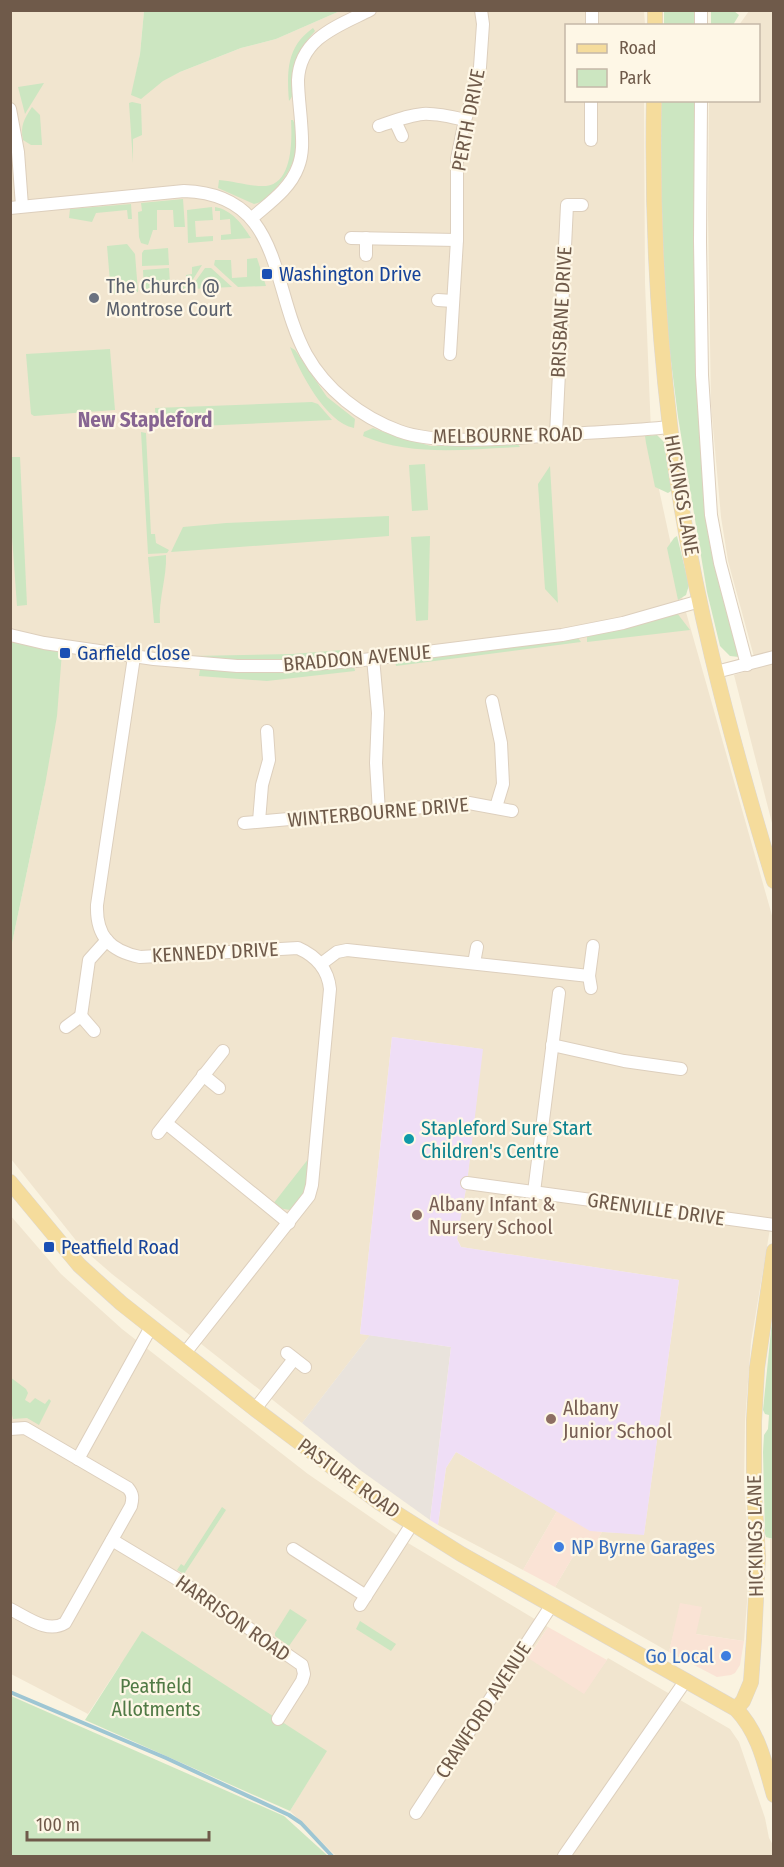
<svg xmlns="http://www.w3.org/2000/svg" width="784" height="1867" font-family="'Fira Sans Condensed',sans-serif">
<style>
.residential{fill:#f1e5cf}
.commercial{fill:#fae3d5}
.industrial{fill:#e9e3dc}
.education{fill:#efdef6}
.green{fill:#cce6c1}
.lines{fill:none;stroke-linecap:round;stroke-linejoin:round}
.stream{stroke:#9ec6d3;stroke-width:4}
.minor-casing{stroke:#ddcfbd;stroke-width:14}
.major-casing{stroke:#dcd7d4;stroke-width:16}
.minor{stroke:#fff;stroke-width:12}
.major{stroke:#f5dc9c;stroke-width:15}
.transit-dot{fill:#1a4fb4;stroke:#fef7e6;stroke-width:2}
.worship-dot{fill:#6b7280;stroke:#fef7e6;stroke-width:2}
.culture-dot{fill:#0f9aa8;stroke:#fef7e6;stroke-width:2}
.education-dot{fill:#8d6e63;stroke:#fef7e6;stroke-width:2}
.shop-dot{fill:#3f7fe0;stroke:#fef7e6;stroke-width:2}
.labels{text-anchor:middle;dominant-baseline:central;stroke-width:4.5;stroke-linejoin:round;paint-order:stroke}
.street-label{font-size:20px;fill:#6f5a4a;stroke:#fef7e6}
.transit-label{font-size:20px;fill:#164399;stroke:#fef7e6;text-anchor:start}
.worship-label{font-size:20px;fill:#5b616d;stroke:#fef7e6;text-anchor:start}
.culture-label{font-size:20px;fill:#0d838f;stroke:#fef7e6;text-anchor:start}
.education-label{font-size:20px;fill:#785e54;stroke:#fef7e6;text-anchor:start}
.shop-label{font-size:20px;fill:#366cbe;stroke:#fef7e6;text-anchor:start}
.park-label{font-size:20px;fill:#507a45;stroke:#fef7e6}
.neighbourhood-label{font-size:21px;font-weight:bold;fill:#876592;stroke:#fef7e6}
</style>
<rect width="100%" height="100%" fill="#faf3e0"/>
<g class="residential">
<path d="M10 11H144L140 54 132 95 180 72 241 48 276 39 340 11H644L645 25 566 26V100L644 101 645 283 652 457 684 605 773 919 774 1205 751 1342 745 1421 744 1484 750 1563 744 1641 696 1634 681 1603 669 1652 555 1587 578 1548 589 1554 602 1532 644 1534 679 1280 461 1247 457 1239 467 1183 482 1049 392 1037 360 1334 370 1335 302 1423 112 1274 82 1248 11 1159V948L45 785 11 645Z"/>
<path d="M749 11H773V827L734 675 757 668 728 561 721 517 711 405 708 214 709 101 758 100V26L739 25Z"/>
<path d="M10 1215 61 1274 122 1329 308 1474 408 1543 548 1627 528 1657 584 1693 608 1658 730 1729 739 1742 765 1818 769 1838 773 1845V1856H336L290 1811 326 1751 120 1665 88 1714 11 1674Z"/>
<path d="M456 1452 557 1511 523 1570 438 1525 446 1468Z"/>
<path d="M770 1539H774L773 1724 771 1686Z"/>
</g>
<g class="commercial">
<path d="M557 1511 590 1530 602 1532 589 1554 578 1548 555 1587 523 1570Z"/>
<path d="M680 1603 702 1607 696 1634 744 1641 740 1665 735 1673 731 1675 717 1677 669 1652Z"/>
<path d="M548 1627 607 1660 584 1694 528 1658Z"/>
</g>
<path class="industrial" d="M370 1335 451 1347 430 1520 360 1470 302 1423Z"/>
<path class="education" d="M392 1037 483 1049 467 1183 457 1239 461 1247 679 1280 644 1535 590 1531 456 1452 446 1468 438 1525 430 1520 451 1347 360 1334Z"/>
<g class="green">
<path d="M144 11V10L340 11 276 39 241 48 180 72 163 81 141 99 131 95 140 54Z"/>
<path d="M664 11H697V25L664 26Z"/>
<path d="M711 11H734L739 15 733 25H711Z"/>
<path d="M313 28 315 31C306 41 299 50 296 63 293 75 298 91 289 101 287 72 286 47 313 28Z"/>
<path d="M44 83 25 114 18 87Z"/>
<path d="M661 101H695L694 172 696 339 703 482 710 545 739 657 730 656 720 646 707 592 678 417 665 313 660 142Z"/>
<path d="M132 102 141 104 142 135 133 139V163L129 103Z"/>
<path d="M32 107 40 115 42 145H31L23 140C20 126 24 119 32 107Z"/>
<path d="M291 120H293C305 146 291 173 273 191 268 196 262 203 254 204L218 188 219 180C233 181 252 187 266 186 293 183 292 139 291 120Z"/>
<path d="M183 199 185 227H174L173 210H157V230H153L148 245 141 243 139 237 138 212 142 211 141 203Z"/>
<path d="M131 204 132 219H128L127 210 96 213 92 222 69 218 70 209Z"/>
<path d="M212 207 213 220 195 221 196 237 213 236V241L188 243 187 210Z"/>
<path d="M215 207C232 210 242 224 251 238L221 240V235L231 234 230 219 220 220V211H215Z"/>
<path d="M127 244 135 254 138 292 111 294 107 246Z"/>
<path d="M168 248 169 265 142 266V253L144 250Z"/>
<path d="M257 258 266 286 238 287 214 265 215 260H231L232 278 247 277V259Z"/>
<path d="M202 265 187 289 144 291 143 270 169 268 170 283 186 282V275L192 274V267Z"/>
<path d="M205 268H211L232 287 190 289Z"/>
<path d="M290 347 295 350 327 397 355 419 354 428C326 423 299 371 290 347Z"/>
<path d="M110 349 115 410 34 416 31 414 26 354Z"/>
<path d="M312 402 318 404 332 420 156 428 155 408Z"/>
<path d="M373 428 392 435 431 446 517 443 520 447C468 449 412 457 363 436L364 432Z"/>
<path d="M141 432 146 433 151 534H155L156 543 169 550 167 553 148 554Z"/>
<path d="M657 435 665 443 671 491 668 493 655 487 646 443 645 436Z"/>
<path d="M11 457H20L27 605 17 606 11 523Z"/>
<path d="M425 464 428 510 412 511 409 465Z"/>
<path d="M550 466 558 603 545 589 538 484Z"/>
<path d="M389 516V536L171 552 183 527 226 523Z"/>
<path d="M430 536 428 620 416 621 411 537Z"/>
<path d="M677 536 689 585 686 595 678 600 667 548 674 538Z"/>
<path d="M166 555C167 578 158 600 160 623H154L148 557Z"/>
<path d="M677 613 690 630 587 642V637Z"/>
<path d="M578 638 581 642 396 666 395 661Z"/>
<path d="M11 642 62 652 57 716 45 785 11 948Z"/>
<path d="M343 650 338 657 247 661 192 656 292 654Z"/>
<path d="M354 666 355 671 267 681 199 676 200 669 269 672Z"/>
<path d="M309 1158C307 1178 308 1196 290 1210L278 1208 273 1204Z"/>
<path d="M773 1311V1539L766 1537 765 1534 763 1452 764 1435 768 1429 769 1415 765 1414 763 1410Z"/>
<path d="M10 1377 26 1389 28 1393 25 1400 30 1403 35 1398 45 1404 49 1399 51 1401 39 1425 27 1418 13 1419 11 1411Z"/>
<path d="M222 1507 226 1510 184 1574 177 1570 181 1564 184 1566Z"/>
<path d="M290 1609 307 1620 289 1646 275 1636V1633Z"/>
<path d="M360 1621 396 1644 391 1651 356 1629Z"/>
<path d="M142 1631 327 1751 290 1811 85 1720Z"/>
<path d="M11 1696 284 1816 328 1856H11Z"/>
</g>
<g class="lines">
<path class="stream" d="M10 1692 166 1758 289 1815 301 1823 332 1856"/>
<defs>
<g id="minor">
<path d="M592 26V10"/>
<path d="M701 26V10"/>
<path d="M701 100 700 241 702 375 711 515 720 563 747 665"/>
<path d="M10 109 18 152 22 206"/>
<path d="M395 121 402 136"/>
<path d="M379 126C420 112 423 110 465 120"/>
<path d="M591 140V100"/>
<path d="M10 208 184 191C284 194 270 288 306 354 326 390 361 417 399 431 440 446 512 438 557 435 594 432 632 431 670 427"/>
<path d="M252 218C269 203 290 189 298 167 304 152 302 137 301 121 300 108 298 93 298 80 300 38 338 26 370 10"/>
<path d="M351 238 457 240"/>
<path d="M366 255V238"/>
<path d="M438 300 453 301"/>
<path d="M450 354 457 240V159L465 120 477 84 480 67 483 24 481 10"/>
<path d="M556 435 567 205H582"/>
<path d="M10 635 44 643 154 659 237 666H285L355 661 562 635 623 623 700 601"/>
<path d="M134 657 97 905C96 936 110 951 140 957L298 948C316 956 328 969 330 989L312 1185 309 1196 185 1353"/>
<path d="M373 658 378 713 376 763 379 812"/>
<path d="M716 672 774 657"/>
<path d="M492 701 501 743 503 784 496 807"/>
<path d="M259 821 262 785 269 760 267 731"/>
<path d="M244 823 469 803 512 811"/>
<path d="M474 963 477 947"/>
<path d="M321 964 337 952 347 950 589 976"/>
<path d="M591 988 589 976 593 946"/>
<path d="M81 1016 89 960 107 940"/>
<path d="M66 1027 81 1016 94 1031"/>
<path d="M552 1045 624 1061 681 1069"/>
<path d="M203 1075 219 1088"/>
<path d="M166 1123 289 1223"/>
<path d="M158 1133 223 1051"/>
<path d="M467 1183 774 1225"/>
<path d="M534 1192 559 993"/>
<path d="M287 1353 305 1367"/>
<path d="M255 1409 294 1359"/>
<path d="M10 1429 25 1428 128 1488C133 1494 133 1498 131 1506L65 1623C47 1634 27 1617 10 1609"/>
<path d="M78 1459 151 1327"/>
<path d="M112 1540 182 1582 302 1665 304 1674 302 1681 278 1719"/>
<path d="M293 1549 366 1596"/>
<path d="M360 1605 412 1524"/>
<path d="M416 1813 551 1606"/>
<path d="M564 1856 686 1680"/>
</g>
<g id="major">
<path d="M655 26V10"/>
<path d="M654 100C652 209 657 318 670 426 688 580 729 733 774 881"/>
<path d="M10 1182 79 1265 121 1303 255 1409 380 1503 461 1554 736 1709C759 1733 765 1764 774 1795"/>
<path d="M736 1709 743 1701 751 1682 754 1639 758 1556 754 1491V1421L757 1368 774 1251"/>
</g>
</defs>
<use href="#minor" class="minor-casing"/>
<use href="#major" class="major-casing"/>
<use href="#minor" class="minor"/>
<use href="#major" class="major"/>
</g>
<g class="transit-dot">
<rect x="261" y="268" width="12" height="12" rx="3"/>
<rect x="59" y="647" width="12" height="12" rx="3"/>
<rect x="43" y="1241" width="12" height="12" rx="3"/>
</g>
<circle class="worship-dot" cx="94" cy="298" r="6"/>
<circle class="culture-dot" cx="409" cy="1139" r="6"/>
<g class="education-dot">
<circle cx="417" cy="1215" r="6"/>
<circle cx="551" cy="1419" r="6"/>
</g>
<g class="shop-dot">
<circle cx="559" cy="1547" r="6"/>
<circle cx="726" cy="1656" r="6"/>
</g>
<g class="labels">
<g class="street-label">
<text transform="translate(468 120) rotate(-79)">PERTH DRIVE</text>
<text transform="translate(561 312) rotate(-87)">BRISBANE DRIVE</text>
<text transform="translate(508 435) rotate(-1)">MELBOURNE ROAD</text>
<text transform="translate(682 495) rotate(80)">HICKINGS LANE</text>
<text transform="translate(357 658) rotate(-5)">BRADDON AVENUE</text>
<text transform="translate(378 812) rotate(-5)">WINTERBOURNE DRIVE</text>
<text transform="translate(215 952) rotate(-3)">KENNEDY DRIVE</text>
<text transform="translate(656 1209) rotate(8)">GRENVILLE DRIVE</text>
<text transform="translate(349 1478) rotate(36)">PASTURE ROAD</text>
<text transform="translate(755 1536) rotate(-91)">HICKINGS LANE</text>
<text transform="translate(233 1618) rotate(35)">HARRISON ROAD</text>
<text transform="translate(483 1710) rotate(-57)">CRAWFORD AVENUE</text>
</g>
<g class="transit-label">
<text x="279" y="274">Washington Drive</text>
<text x="77" y="653">Garfield Close</text>
<text x="61" y="1247">Peatfield Road</text>
</g>
<g class="worship-label">
<text x="106" y="286">The Church @<tspan x="106" dy="23">Montrose Court</tspan></text>
</g>
<g class="culture-label">
<text x="421" y="1128">Stapleford Sure Start<tspan x="421" dy="23">Children's Centre</tspan></text>
</g>
<g class="education-label">
<text x="429" y="1204">Albany Infant &amp;<tspan x="429" dy="23">Nursery School</tspan></text>
<text x="563" y="1408">Albany<tspan x="563" dy="23">Junior School</tspan></text>
</g>
<g class="shop-label">
<text x="571" y="1547">NP Byrne Garages</text>
<text x="714" y="1656" text-anchor="end">Go Local</text>
</g>
<g class="park-label">
<text x="156" y="1686">Peatfield<tspan x="156" dy="23">Allotments</tspan></text>
</g>
<g class="neighbourhood-label">
<text x="145" y="420">New Stapleford</text>
</g>
</g>
<rect width="784" height="1867" fill="none" stroke="#6f5a4a" stroke-width="24"/>
<rect x="565" y="24" width="195" height="78" fill="#fef7e6" stroke="#c5b8a8" stroke-width="1.5"/>
<rect x="577" y="44" width="30" height="9" fill="#f5dc9c" stroke="#c5b8a8" stroke-width="1.5"/>
<text x="619" y="54" font-size="18" fill="#6f5a4a">Road</text>
<rect x="577" y="69" width="30" height="18" fill="#cce6c1" stroke="#c5b8a8" stroke-width="1.5"/>
<text x="619" y="84" font-size="18" fill="#6f5a4a">Park</text>
<path d="M27 1831v9h182v-9" fill="none" stroke="#6f5a4a" stroke-width="3"/>
<text x="36" y="1831" font-size="18" fill="#6f5a4a" stroke="#fef7e6" stroke-width="4.5" paint-order="stroke">100 m</text>
</svg>
